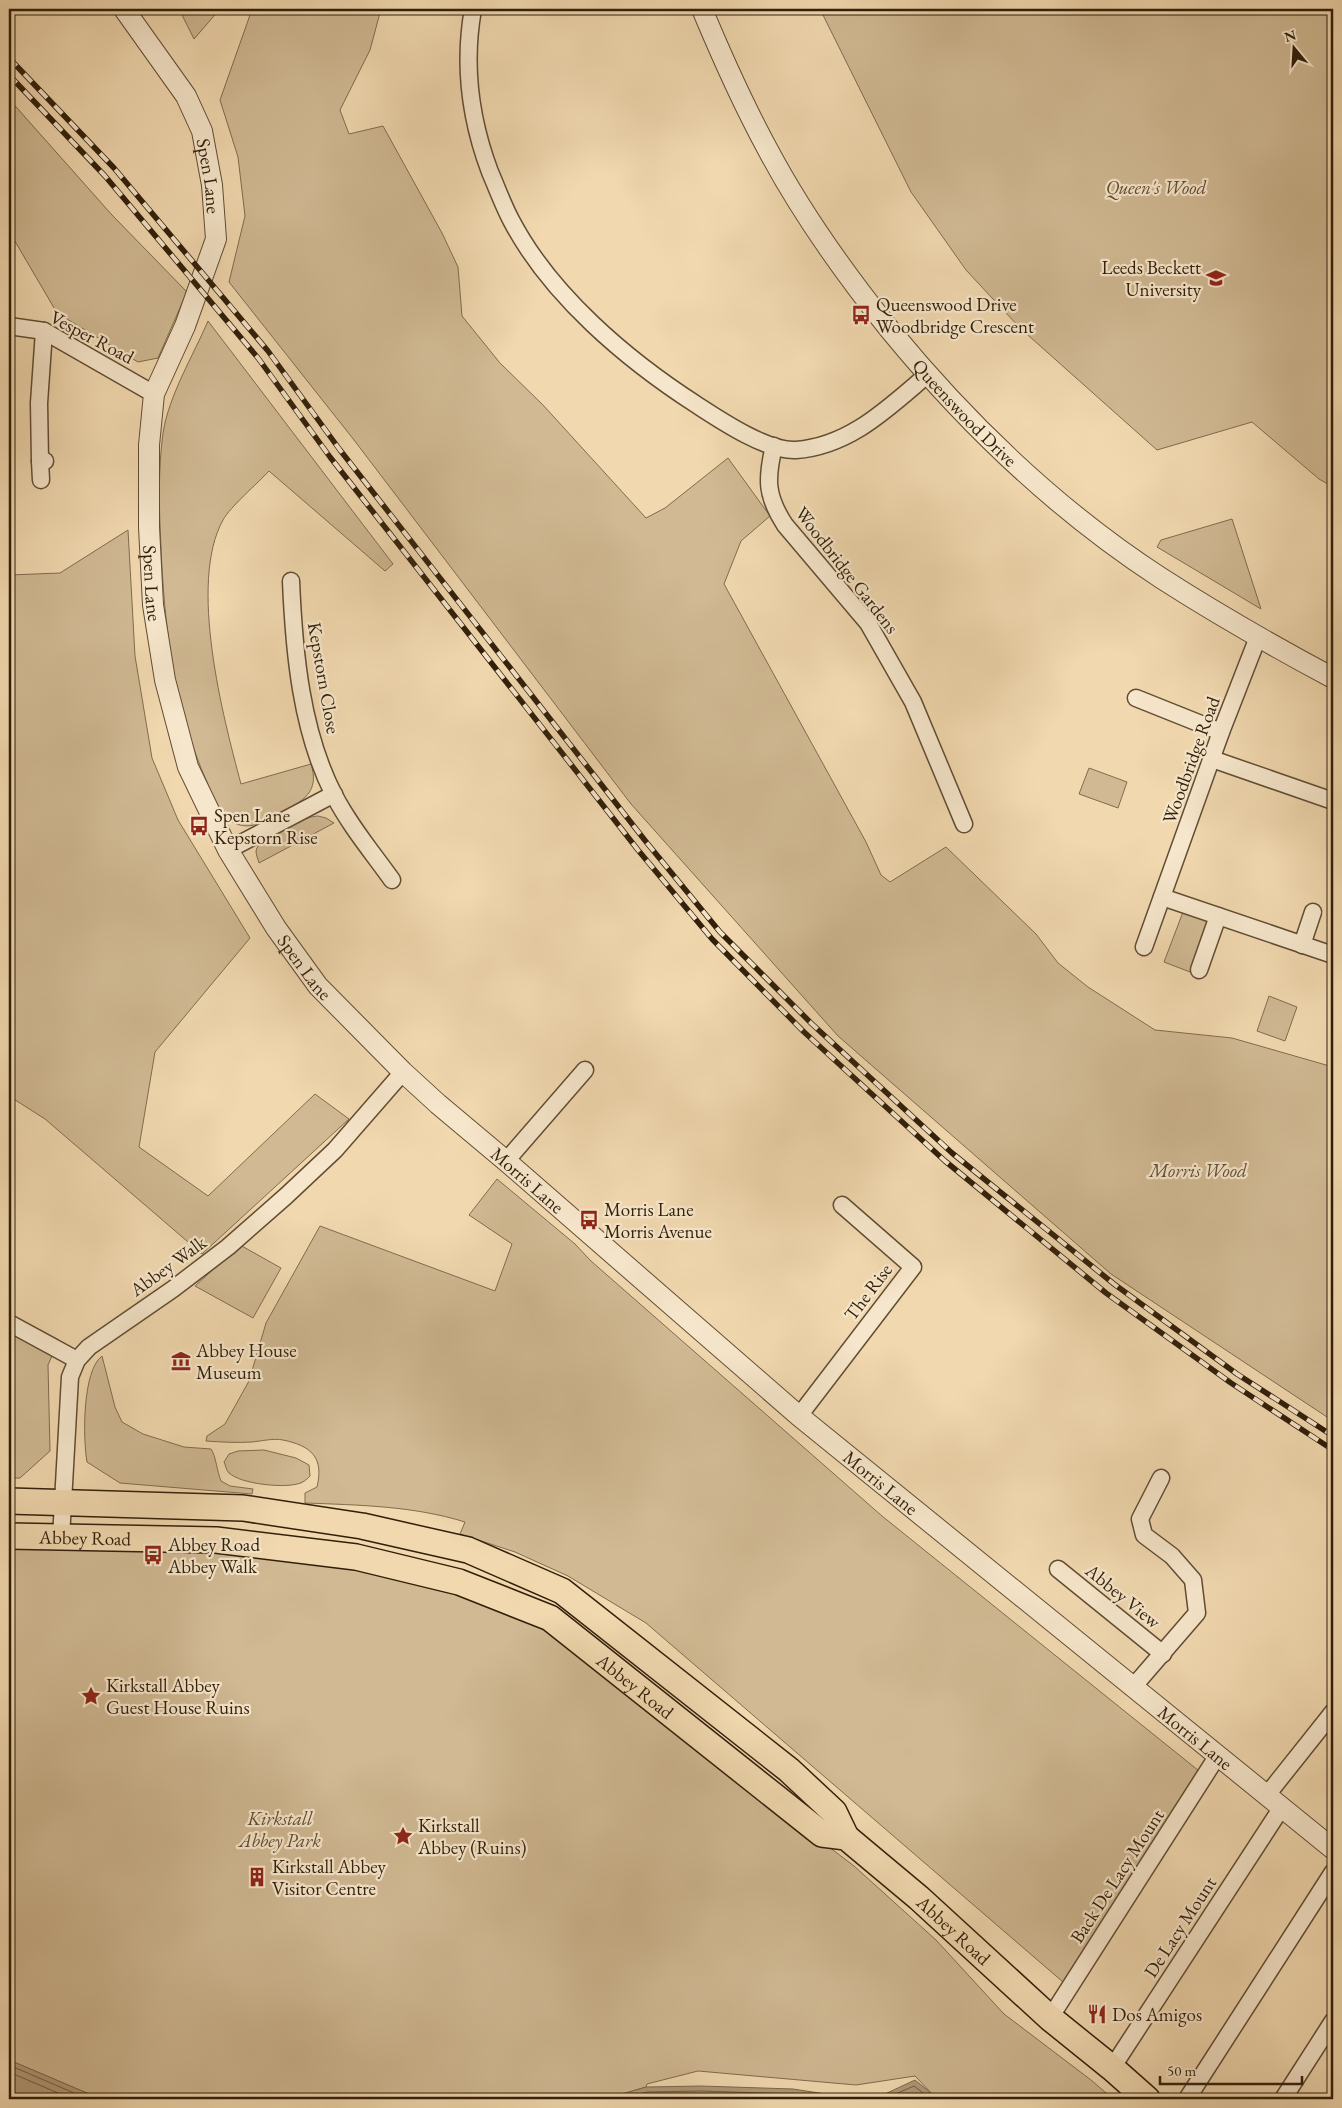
<svg xmlns="http://www.w3.org/2000/svg" width="1342" height="2108" font-family="'EB Garamond',serif">
<style>
.green{fill:#d0b993;stroke:#806c4e}
.water{fill:#b09977;stroke:#7d684b}
.lines{fill:none;stroke-linecap:round;stroke-linejoin:round}
.shore{stroke:#705c40;stroke-width:1}
.minor-casing{stroke:#614d33;stroke-width:19}
.tertiary-casing{stroke:#614d33;stroke-width:22}
.primary-casing{stroke:#311f0a;stroke-width:28}
.minor{stroke:#f6e6cb;stroke-width:16}
.tertiary{stroke:#f6e6cb;stroke-width:20}
.primary{stroke:#f1d8af;stroke-width:25}
.rail-casing{stroke:#311f0a;stroke-width:5.5}
.rail{stroke:#f6e6cb;stroke-width:4;stroke-dasharray:11;stroke-linecap:butt}
.labels{text-anchor:middle;dominant-baseline:central;stroke-width:4.5;stroke-linejoin:round;paint-order:stroke}
.street-label{font-size:19px;fill:#311f0a;stroke:#f6e6cb}
.park-label{font-size:19px;font-style:italic;fill:#614d33;stroke:#f6e6cb}
.poi-label{font-size:19px;fill:#311f0a;stroke:#f6e6cb;text-anchor:start}
</style>
<rect width="100%" height="100%" fill="#f1d8af"/>
<filter id="stains"><feTurbulence type="fractalNoise" baseFrequency=".004" numOctaves="4"/><feColorMatrix values="0 0 0 0 .2 0 0 0 0 .09 0 0 0 0 .02 0 0 0 .5 -.17"/></filter>
<radialGradient id="worn" r=".72"><stop offset=".6" stop-color="#630" stop-opacity="0"/><stop offset="1" stop-color="#630" stop-opacity=".3"/></radialGradient>
<g class="green">
<path d="M184 9H220L194 39 181 13Z"/>
<path d="M239 9H381L370 50 340 110 349 134 383 126 442 233 458 267 462 316 500 363 543 405 646 518 665 508 728 458 770 516 741 541 724 584 866 842 881 875 890 882 946 847 1036 934 1058 963 1088 987 1155 1030 1232 1038 1333 1067V1421L1111 1274 838 1036 631 804 354 440 229 282 245 216 238 157 220 100 250 15Z"/>
<path d="M820 9H1333V487L1319 479 1252 422 1157 450 1020 328 966 270 911 192Z"/>
<path d="M9 99 112 215 187 292 158 358 138 362 57 313 9 231Z"/>
<path d="M208 321 393 564 385 571 269 471C258 483 230 507 223 520 188 583 223 717 241 784L311 764C320 792 303 801 282 812 270 819 254 829 240 825 220 820 214 799 207 782 174 709 164 625 161 546 159 509 158 470 163 433 169 395 193 356 208 321Z"/>
<path d="M1232 519 1261 609 1157 547 1161 540Z"/>
<path d="M128 530 135 656 152 758 178 820 250 938 155 1052 139 1147 208 1196 315 1094 349 1119 202 1254 45 1119 9 1096V575L60 573Z"/>
<path d="M1089 768 1127 782 1118 808 1079 794Z"/>
<path d="M318 816 326 818 334 823 259 863C258 859 256 855 256 851 259 835 303 817 318 816Z"/>
<path d="M1183 912 1210 921 1190 972 1164 962Z"/>
<path d="M1269 996 1297 1007 1285 1041 1257 1031Z"/>
<path d="M497 1179 575 1244 591 1261 882 1516 1199 1771 1063 1982 646 1623 568 1576 515 1552 460 1534 465 1522C414 1506 359 1505 305 1503V1493L317 1487C324 1458 312 1446 283 1440 274 1438 262 1441 252 1442 237 1443 221 1442 206 1441L207 1436 225 1424 249 1381 266 1323 320 1226 495 1291 512 1244 469 1215Z"/>
<path d="M240 1245 281 1268 253 1318 195 1286Z"/>
<path d="M9 1313 59 1340 48 1365 50 1451 20 1478H9Z"/>
<path d="M102 1356 115 1407 122 1422 143 1434 184 1447 211 1449C216 1456 217 1472 221 1481L230 1486 253 1489 252 1494 120 1483 87 1462C83 1439 82 1371 102 1356Z"/>
<path d="M264 1450 296 1458 309 1465 310 1476C306 1480 303 1483 297 1484 282 1488 241 1484 229 1473 226 1470 226 1466 224 1462L229 1454 238 1451Z"/>
<path d="M9 1543 257 1554 374 1567 547 1624 758 1793 854 1866 936 1940 1004 2014 1091 2080 1113 2099H937L915 2076 856 2085 698 2071 647 2084 646 2087 605 2099H94L89 2094 9 2060Z"/>
</g>
<g class="water">
<path d="M9 2060 14 2062 101 2099H9Z"/>
<path d="M915 2080 936 2097H949L951 2099H605L646 2087 701 2086 793 2089 832 2095 868 2096 885 2094Z"/>
</g>
<g class="lines">
<g class="shore">
<path d="M9 2065 88 2099"/>
<path d="M9 2072 72 2099"/>
<path d="M623 2099 647 2092 701 2091 793 2094 828 2099"/>
<path d="M645 2099 701 2097 746 2099"/>
<path d="M884 2099 914 2086 931 2099"/>
</g>
<defs>
<g id="minor">
<path d="M473 9C463 65 470 119 490 172 497 188 503 205 511 220 550 295 627 360 697 405 720 420 768 452 796 450 850 446 888 408 927 375"/>
<path d="M9 326 44 331 154 394"/>
<path d="M774 446C766 479 766 496 785 525L868 623 913 702 964 824"/>
<path d="M40 461 39 403 44 331"/>
<path d="M41 480 40 461H45"/>
<path d="M291 581C294 652 301 731 334 795 350 826 372 852 392 880"/>
<path d="M1136 698 1221 732"/>
<path d="M1212 759 1333 801"/>
<path d="M228 850 334 794"/>
<path d="M1162 897 1333 955"/>
<path d="M1302 945 1313 912"/>
<path d="M1144 947 1221 732 1258 637"/>
<path d="M1199 970 1218 916"/>
<path d="M506 1161 585 1070"/>
<path d="M9 1323 77 1360"/>
<path d="M799 1416 913 1267 842 1205"/>
<path d="M61 1538 70 1377 77 1360 89 1347 173 1289 228 1247 286 1196 335 1150 403 1072"/>
<path d="M1058 1569 1163 1654"/>
<path d="M1134 1686 1197 1613 1193 1580 1172 1556 1144 1535 1140 1519 1161 1478"/>
<path d="M1267 1795 1333 1712"/>
<path d="M1050 2018 1218 1755"/>
<path d="M1112 2068 1282 1807"/>
<path d="M1187 2099 1333 1872"/>
<path d="M1283 2099 1333 2021"/>
</g>
<g id="tertiary">
<path id="s1" d="M124 9 186 96 202 131 212 185 216 239 185 326 154 394 149 445V527L153 605 165 680 188 767 228 850 276 928 318 986 403 1072 438 1104 506 1161 799 1416 1333 1849"/>
<path id="s2" d="M702 9C722 57 743 104 768 150 802 214 845 274 890 330 968 425 1058 511 1161 578 1217 614 1275 647 1333 678"/>
</g>
<g id="primary">
<path d="M9 1501 243 1508 362 1526 468 1550 562 1591 789 1770 834 1812 846 1837"/>
<path id="s3" d="M9 1536 216 1540 356 1557 459 1582 550 1618 822 1834 846 1837 919 1898 1050 2018 1112 2068 1147 2099"/>
</g>
</defs>
<use href="#minor" class="minor-casing"/>
<use href="#tertiary" class="tertiary-casing"/>
<use href="#primary" class="primary-casing"/>
<use href="#minor" class="minor"/>
<use href="#tertiary" class="tertiary"/>
<use href="#primary" class="primary"/>
<defs>
<g id="rail">
<path d="M9 58 114 168 268 351 340 450 647 843 720 932 812 1024 952 1153 1114 1284 1237 1374 1333 1436"/>
<path d="M9 75 105 176 258 358 330 457 638 850 712 939 804 1032 945 1161 1106 1293 1231 1383 1333 1450"/>
</g>
</defs>
<use href="#rail" class="rail-casing"/>
<use href="#rail" class="rail"/>
</g>
<defs>
<symbol id="university-bare" viewBox="-9 -9 18 18"><path d="M0-5L7-2L0 1L-7-2ZM-4 1L0 2.5L4 1V4Q0 6-4 4Z" fill="#8f2418" stroke="#f6e6cb" stroke-width="2.5" paint-order="stroke"/></symbol>
<symbol id="bus-bare" viewBox="-9 -9 18 18"><path d="M-5-6H5V4H4V6H2V4H-2V6H-4V4H-5ZM-3.5-4V0h7V-4ZM-3.5 1.2v1.5H-2V1.2ZM2 1.2v1.5H3.5V1.2Z" fill="#8f2418" stroke="#f6e6cb" stroke-width="2.5" paint-order="stroke"/></symbol>
<symbol id="museum-bare" viewBox="-9 -9 18 18"><path d="M0-6L6-3V-2H-6V-3ZM-5-1h2V3h-2ZM-1-1h2V3h-2ZM3-1h2V3H3ZM-6 4H6V6H-6Z" fill="#8f2418" stroke="#f6e6cb" stroke-width="2.5" paint-order="stroke"/></symbol>
<symbol id="sight-bare" viewBox="-9 -9 18 18"><path d="M0-6L1.8-2.2L6-1.7L2.9 1.2L3.7 5.4L0 3.3L-3.7 5.4L-2.9 1.2L-6-1.7L-1.8-2.2Z" fill="#8f2418" stroke="#f6e6cb" stroke-width="2.5" paint-order="stroke"/></symbol>
<symbol id="building-bare" viewBox="-9 -9 18 18"><path d="M-4-6H4V6H1V3H-1V6H-4ZM-2.5-4.3h1.7v1.8h-1.7ZM.8-4.3h1.7v1.8H.8ZM-2.5-1h1.7V.8h-1.7ZM.8-1h1.7V.8H.8Z" fill="#8f2418" stroke="#f6e6cb" stroke-width="2.5" paint-order="stroke"/></symbol>
<symbol id="restaurant-bare" viewBox="-9 -9 18 18"><path d="M-5-6h1v4h1v-4h1v4h1v-4h1v5L-1.5 .5V6h-2V.5L-5-1ZM5-6V6H3V1.5H1.5Q1.5-4 5-6Z" fill="#8f2418" stroke="#f6e6cb" stroke-width="2.5" paint-order="stroke"/></symbol>
</defs>
<g fill-rule="evenodd">
<use href="#university-bare" x="1202" y="264" width="28" height="28"/>
<use href="#bus-bare" x="847" y="301" width="28" height="28"/>
<use href="#bus-bare" x="185" y="812" width="28" height="28"/>
<use href="#bus-bare" x="575" y="1206" width="28" height="28"/>
<use href="#museum-bare" x="167" y="1347" width="28" height="28"/>
<use href="#bus-bare" x="139" y="1541" width="28" height="28"/>
<use href="#sight-bare" x="77" y="1682" width="28" height="28"/>
<use href="#sight-bare" x="389" y="1822" width="28" height="28"/>
<use href="#building-bare" x="243" y="1863" width="28" height="28"/>
<use href="#restaurant-bare" x="1083" y="2000" width="28" height="28"/>
</g>
<g class="labels">
<g class="street-label">
<text stroke="none"><textPath href="#s1" startOffset="191">Spen Lane</textPath></text>
<text transform="translate(92 337) rotate(28)">Vesper Road</text>
<text stroke="none"><textPath href="#s2" startOffset="485">Queenswood Drive</textPath></text>
<text transform="translate(847 570) rotate(52)">Woodbridge Gardens</text>
<text stroke="none"><textPath href="#s1" startOffset="611">Spen Lane</textPath></text>
<text transform="translate(324 678) rotate(80)">Kepstorn Close</text>
<text transform="translate(1191 760) rotate(-70)">Woodbridge Road</text>
<text stroke="none"><textPath href="#s1" startOffset="1031">Spen Lane</textPath></text>
<text stroke="none"><textPath href="#s1" startOffset="1340">Morris Lane</textPath></text>
<text transform="translate(168 1266) rotate(-36)">Abbey Walk</text>
<text transform="translate(868 1292) rotate(-53)">The Rise</text>
<text stroke="none"><textPath href="#s1" startOffset="1805">Morris Lane</textPath></text>
<text stroke="none"><textPath href="#s3" startOffset="76">Abbey Road</textPath></text>
<text transform="translate(1123 1596) rotate(39)">Abbey View</text>
<text stroke="none"><textPath href="#s3" startOffset="661">Abbey Road</textPath></text>
<text stroke="none"><textPath href="#s1" startOffset="2210">Morris Lane</textPath></text>
<text transform="translate(1117 1876) rotate(-57)">Back De Lacy Mount</text>
<text transform="translate(1180 1927) rotate(-57)">De Lacy Mount</text>
<text stroke="none"><textPath href="#s3" startOffset="1066">Abbey Road</textPath></text>
</g>
<g class="park-label">
<text x="1156" y="187">Queen's Wood</text>
<text x="1198" y="1170">Morris Wood</text>
<text x="280" y="1818">Kirkstall<tspan x="280" dy="22">Abbey Park</tspan></text>
</g>
<g class="poi-label">
<text x="1201" y="267" text-anchor="end">Leeds Beckett<tspan x="1201" dy="22">University</tspan></text>
<text x="876" y="304">Queenswood Drive<tspan x="876" dy="22">Woodbridge Crescent</tspan></text>
<text x="214" y="815">Spen Lane<tspan x="214" dy="22">Kepstorn Rise</tspan></text>
<text x="604" y="1209">Morris Lane<tspan x="604" dy="22">Morris Avenue</tspan></text>
<text x="196" y="1350">Abbey House<tspan x="196" dy="22">Museum</tspan></text>
<text x="168" y="1544">Abbey Road<tspan x="168" dy="22">Abbey Walk</tspan></text>
<text x="106" y="1685">Kirkstall Abbey<tspan x="106" dy="22">Guest House Ruins</tspan></text>
<text x="418" y="1825">Kirkstall<tspan x="418" dy="22">Abbey (Ruins)</tspan></text>
<text x="272" y="1866">Kirkstall Abbey<tspan x="272" dy="22">Visitor Centre</tspan></text>
<text x="1112" y="2014">Dos Amigos</text>
</g>
</g>
<rect width="1342" height="2108" fill="none" stroke="#f1d8af" stroke-width="30"/>
<rect x="10" y="10" width="1322" height="2088" fill="none" stroke="#311f0a" stroke-width="2.5"/>
<rect x="15" y="15" width="1312" height="2078" fill="none" stroke="#311f0a"/>
<g transform="translate(1294 48) rotate(342)" stroke="#f6e6cb" stroke-width="4" paint-order="stroke">
<path d="M0-4L9 19L0 12L-9 19Z" fill="#311f0a"/>
<text y="-8" font-size="14" font-weight="bold" text-anchor="middle" fill="#311f0a">N</text>
</g>
<path d="M1160 2076v8h142v-8" fill="none" stroke="#311f0a" stroke-width="2.5"/>
<text x="1167" y="2076" font-size="15" fill="#311f0a" stroke="#f6e6cb" stroke-width="4" paint-order="stroke">50 m</text>
<rect width="100%" height="100%" filter="url(#stains)"/>
<rect width="100%" height="100%" fill="url(#worn)"/>
</svg>
